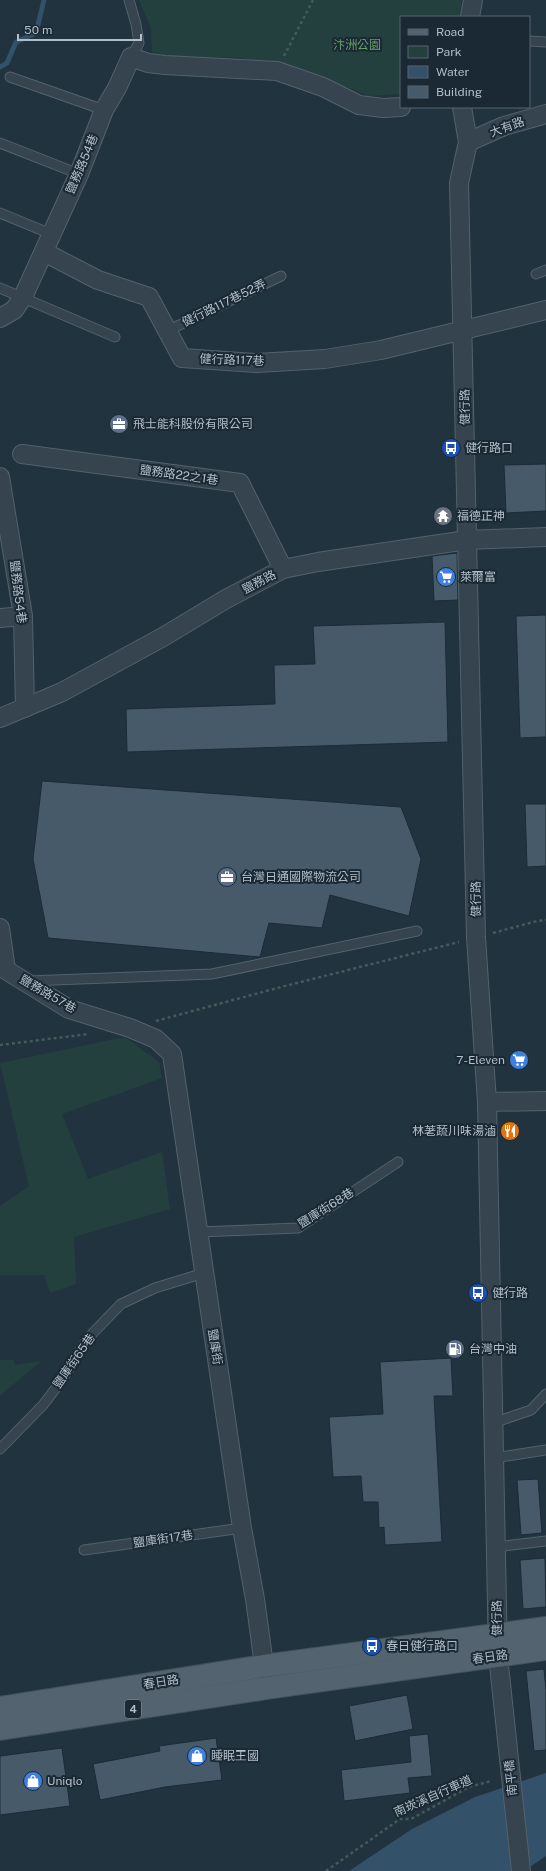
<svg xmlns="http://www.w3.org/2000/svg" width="546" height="1871" font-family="'Public Sans','Noto Sans TC',sans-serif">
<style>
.green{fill:#23403f}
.water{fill:#335168}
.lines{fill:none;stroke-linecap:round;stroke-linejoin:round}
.stream{stroke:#335168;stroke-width:5}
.building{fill:#465a69;stroke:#1c2b36}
.service-casing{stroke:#53626d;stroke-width:11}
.minor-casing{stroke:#53626d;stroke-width:20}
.primary-casing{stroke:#41505b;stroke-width:24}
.path{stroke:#415c5b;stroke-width:2.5;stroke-dasharray:3 3;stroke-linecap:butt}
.service{stroke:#35444f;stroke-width:9}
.minor{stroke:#35444f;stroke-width:18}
.primary{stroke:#53636f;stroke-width:22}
.labels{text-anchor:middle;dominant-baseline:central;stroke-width:4;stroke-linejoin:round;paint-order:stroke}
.shield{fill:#1a2934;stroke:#84929d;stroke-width:1}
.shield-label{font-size:11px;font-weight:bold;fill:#b1bfca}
.park-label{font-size:12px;fill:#669e6a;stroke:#1a2934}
.street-label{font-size:12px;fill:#b1bfca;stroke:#1a2934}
.poi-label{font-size:12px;fill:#b1bfca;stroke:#1a2934;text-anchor:start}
</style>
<rect width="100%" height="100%" fill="#21333f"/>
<g class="green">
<path d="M139 0H462L460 17H401V94L370 96 290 66 241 58 170 56 152 52 151 28Z"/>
<path d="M125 1037 159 1062 162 1078 62 1114 88 1179 162 1152 170 1209 74 1237 76 1284 50 1293 44 1275H0V1206L29 1186 0 1063Z"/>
<path d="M0 1360H14L15 1365 41 1361 0 1396Z"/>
</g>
<path class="water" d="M546 1773V1856L524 1871H349L412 1829 475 1797Z"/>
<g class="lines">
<path class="stream" d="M0 67 7 63 16 42 36 33 44 0"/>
</g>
<g class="building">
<path d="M546 464V511L506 513 504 465Z"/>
<path d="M457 553 458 600 434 601 432 556Z"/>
<path d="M546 615V737L520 738 516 616Z"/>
<path d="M445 622 448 742 127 752 126 709 275 704 274 665 315 664 313 626Z"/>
<path d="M42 781 401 807 421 859 409 916 330 895 322 928 269 923 260 957 48 938 33 859Z"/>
<path d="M525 804H546V866L527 867Z"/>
<path d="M451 1358 453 1396H434L442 1542 385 1545 384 1527 379 1528 378 1502H363L361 1476 333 1477 329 1417 383 1414 380 1362Z"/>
<path d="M538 1479 542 1533 521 1535 517 1480Z"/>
<path d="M545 1558 546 1607 523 1609 520 1560Z"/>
<path d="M544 1669 546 1690V1750L534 1751 526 1671Z"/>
<path d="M407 1695 413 1729 355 1741 349 1706Z"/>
<path d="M428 1734 432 1776 408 1778 410 1793 344 1801 341 1770 411 1762 409 1736Z"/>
<path d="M216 1738 222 1780 165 1787 100 1800 93 1764 160 1751 159 1746Z"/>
<path d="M62 1748 70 1806 0 1815V1756Z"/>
</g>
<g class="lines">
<defs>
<g id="service">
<path d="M129 0 136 24 139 43 131 57"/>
<path d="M529 41 546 42"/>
<path d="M10 77 104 110"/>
<path d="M0 143 79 174"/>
<path d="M0 213 51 234"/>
<path d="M536 274 546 270"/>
<path d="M0 288 115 337"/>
<path d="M167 331 281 276"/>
<path d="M28 981 212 974 417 931"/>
<path d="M198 1232 298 1228 398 1162"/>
<path d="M493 1423 531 1410 546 1394"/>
<path d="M0 1449 43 1405 62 1380 88 1338 121 1304 155 1288 204 1273"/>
<path d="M494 1458 546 1450"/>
<path d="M496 1547 546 1541"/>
<path d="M84 1550 242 1528"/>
</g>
<g id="minor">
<path d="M470 17 473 0"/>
<path d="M462 107 468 142 459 183 476 937 487 1102 498 1656 521 1871"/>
<path d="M468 142 504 126 546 114"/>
<path d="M44 252 98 280 149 297 182 358 257 363 325 359 381 350 546 310"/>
<path d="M0 318 14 310 23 297 79 174 104 110 117 88 131 57 148 63 165 65 277 71 323 87 359 105 383 108 401 107"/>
<path d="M22 454 240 483 283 569"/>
<path d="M0 477 23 616 25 708"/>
<path d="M0 618 23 616"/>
<path d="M0 718 62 692 163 637 226 599 283 569 318 562 467 540 546 537"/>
<path d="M0 928 6 970 69 1009 130 1028 156 1039 172 1054 242 1528 255 1599 266 1680"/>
<path d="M487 1102 546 1101"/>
</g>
<g id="primary">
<path d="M0 1708 264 1666 546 1628"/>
<path d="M0 1729 267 1688 546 1649"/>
</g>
</defs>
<use href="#service" class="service-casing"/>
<use href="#minor" class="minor-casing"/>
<use href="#primary" class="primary-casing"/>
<g class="path">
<path d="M284 56 313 0"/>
<path d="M493 933 537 921 546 920"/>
<path d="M156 1021 281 987 459 942"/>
<path d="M0 1045 89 1034"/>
<path d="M326 1871 400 1819H411L469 1787 491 1781"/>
</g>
<use href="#service" class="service"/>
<use href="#minor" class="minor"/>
<use href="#primary" class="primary"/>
</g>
<defs>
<symbol id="office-disc" viewBox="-11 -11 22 22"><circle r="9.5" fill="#5c6f8a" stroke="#1a2934"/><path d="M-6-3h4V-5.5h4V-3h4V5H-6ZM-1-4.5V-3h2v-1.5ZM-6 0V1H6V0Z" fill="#fff"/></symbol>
<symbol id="bus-disc" viewBox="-11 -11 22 22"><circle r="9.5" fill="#1a4fb4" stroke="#1a2934"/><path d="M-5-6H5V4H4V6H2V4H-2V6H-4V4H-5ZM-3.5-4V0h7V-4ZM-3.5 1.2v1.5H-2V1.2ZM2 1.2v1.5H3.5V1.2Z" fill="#fff"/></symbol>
<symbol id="temple-disc" viewBox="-11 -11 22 22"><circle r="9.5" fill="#6b7280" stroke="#1a2934"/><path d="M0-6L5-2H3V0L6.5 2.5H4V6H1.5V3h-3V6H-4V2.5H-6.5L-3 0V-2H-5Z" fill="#fff"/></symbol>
<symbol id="supermarket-disc" viewBox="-11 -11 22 22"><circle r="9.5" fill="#3f7fe0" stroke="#1a2934"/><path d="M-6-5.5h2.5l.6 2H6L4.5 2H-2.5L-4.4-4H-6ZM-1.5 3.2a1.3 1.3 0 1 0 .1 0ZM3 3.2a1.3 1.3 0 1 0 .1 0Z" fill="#fff"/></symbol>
<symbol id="restaurant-disc" viewBox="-11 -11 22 22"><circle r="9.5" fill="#e8710a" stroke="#1a2934"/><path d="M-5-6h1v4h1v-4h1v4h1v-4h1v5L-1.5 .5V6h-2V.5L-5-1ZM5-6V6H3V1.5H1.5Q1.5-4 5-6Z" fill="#fff"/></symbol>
<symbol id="fuel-disc" viewBox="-11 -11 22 22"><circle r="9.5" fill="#5c6f8a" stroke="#1a2934"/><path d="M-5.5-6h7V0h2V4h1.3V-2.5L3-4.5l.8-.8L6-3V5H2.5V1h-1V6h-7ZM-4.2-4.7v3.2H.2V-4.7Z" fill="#fff"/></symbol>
<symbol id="shop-disc" viewBox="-11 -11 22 22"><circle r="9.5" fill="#3f7fe0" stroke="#1a2934"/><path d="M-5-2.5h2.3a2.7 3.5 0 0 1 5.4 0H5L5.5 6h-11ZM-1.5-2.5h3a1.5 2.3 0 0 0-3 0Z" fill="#fff"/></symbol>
</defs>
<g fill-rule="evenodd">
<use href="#office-disc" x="108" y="413" width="22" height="22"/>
<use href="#bus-disc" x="440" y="437" width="22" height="22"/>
<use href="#temple-disc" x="432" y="505" width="22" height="22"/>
<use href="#supermarket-disc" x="435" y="566" width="22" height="22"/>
<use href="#office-disc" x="216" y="866" width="22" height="22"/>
<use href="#supermarket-disc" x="508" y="1049" width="22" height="22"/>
<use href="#restaurant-disc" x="499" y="1120" width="22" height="22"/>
<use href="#bus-disc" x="467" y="1282" width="22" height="22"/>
<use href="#fuel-disc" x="444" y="1338" width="22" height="22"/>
<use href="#bus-disc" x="361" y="1635" width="22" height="22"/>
<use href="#shop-disc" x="186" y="1745" width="22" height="22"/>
<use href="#shop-disc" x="22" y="1770" width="22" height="22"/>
</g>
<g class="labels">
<rect class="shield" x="125" y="1700" width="16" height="18" rx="3"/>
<g class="shield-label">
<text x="133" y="1709">4</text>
</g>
<g class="park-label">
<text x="357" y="45">汴洲公園</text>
</g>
<g class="street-label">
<text transform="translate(507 127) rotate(-20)">大有路</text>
<text transform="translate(82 164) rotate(-67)">鹽務路54巷</text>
<text transform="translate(224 303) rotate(-26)">健行路117巷52弄</text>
<text transform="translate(232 360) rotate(2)">健行路117巷</text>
<text transform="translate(465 407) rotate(-91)">健行路</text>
<text transform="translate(179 475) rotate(8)">鹽務路22之1巷</text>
<text transform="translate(259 582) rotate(-28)">鹽務路</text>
<text transform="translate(18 592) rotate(83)">鹽務路54巷</text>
<text transform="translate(476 899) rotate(-91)">健行路</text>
<text transform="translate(48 994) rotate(30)">鹽務路57巷</text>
<text transform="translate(326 1208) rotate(-32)">鹽庫街68巷</text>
<text transform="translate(215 1347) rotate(81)">鹽庫街</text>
<text transform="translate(74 1361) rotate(-55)">鹽庫街65巷</text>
<text transform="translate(163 1539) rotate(-8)">鹽庫街17巷</text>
<text transform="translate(497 1618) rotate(-91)">健行路</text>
<text transform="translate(490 1657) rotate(-8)">春日路</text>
<text transform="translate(161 1682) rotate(-9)">春日路</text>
<text transform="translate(511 1778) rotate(-96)">南平橋</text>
<text transform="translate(433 1796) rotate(-24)">南崁溪自行車道</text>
</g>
<g class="poi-label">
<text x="133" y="424">飛士能科股份有限公司</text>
<text x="465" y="448">健行路口</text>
<text x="457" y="516">福德正神</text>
<text x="460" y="577">萊爾富</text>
<text x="241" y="877">台灣日通國際物流公司</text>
<text x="505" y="1060" text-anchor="end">7-Eleven</text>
<text x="496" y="1131" text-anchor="end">林荖蔬川味湯滷</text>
<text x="492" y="1293">健行路</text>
<text x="469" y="1349">台灣中油</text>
<text x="386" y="1646">春日健行路口</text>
<text x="211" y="1756">睡眠王國</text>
<text x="47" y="1781">Uniqlo</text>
</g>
</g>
<rect x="400" y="16" width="130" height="92" fill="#1a2934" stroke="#566570"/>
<rect x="408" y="29" width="20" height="6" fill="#53636f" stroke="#566570"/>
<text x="436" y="36" font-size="12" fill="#b1bfca">Road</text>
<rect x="408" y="46" width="20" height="12" fill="#23403f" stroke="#566570"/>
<text x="436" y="56" font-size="12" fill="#b1bfca">Park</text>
<rect x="408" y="66" width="20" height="12" fill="#335168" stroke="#566570"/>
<text x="436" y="76" font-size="12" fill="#b1bfca">Water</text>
<rect x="408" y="86" width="20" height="12" fill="#465a69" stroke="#566570"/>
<text x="436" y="96" font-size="12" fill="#b1bfca">Building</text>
<path d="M18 34v6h123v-6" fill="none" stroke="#b1bfca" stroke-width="2"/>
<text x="24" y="34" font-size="12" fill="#b1bfca" stroke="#1a2934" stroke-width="3" paint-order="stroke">50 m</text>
</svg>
